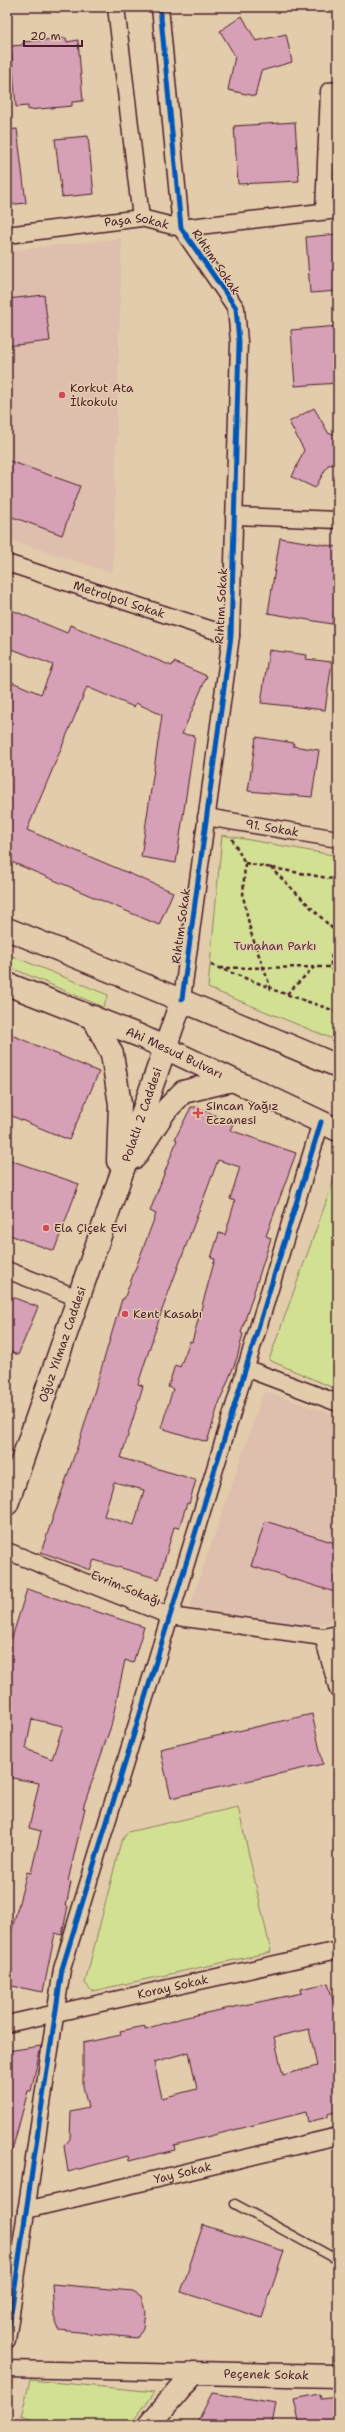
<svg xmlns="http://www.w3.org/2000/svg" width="345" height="2432" font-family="'Shantell Sans',sans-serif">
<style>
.built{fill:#debfae}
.green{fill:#d2e093;stroke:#8e805f}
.building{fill:#d6a0b6;stroke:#4a1f2b;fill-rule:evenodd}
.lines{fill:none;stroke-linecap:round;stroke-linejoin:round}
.lane-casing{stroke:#4a1f2b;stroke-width:11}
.street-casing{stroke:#4a1f2b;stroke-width:19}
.secondary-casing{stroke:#4a1f2b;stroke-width:25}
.path{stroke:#4a1f2b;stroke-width:2.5;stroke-dasharray:4 3;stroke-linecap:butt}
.lane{stroke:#e2ccab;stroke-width:8}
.street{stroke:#e2ccab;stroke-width:16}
.secondary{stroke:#e2ccab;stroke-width:22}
.cycleway-casing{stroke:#e2ccab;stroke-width:8}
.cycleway{stroke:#0057b8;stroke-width:5}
.poi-dot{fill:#d1495b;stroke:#e2ccab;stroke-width:1.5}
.labels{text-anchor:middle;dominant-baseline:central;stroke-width:3;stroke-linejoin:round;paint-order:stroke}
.street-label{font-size:12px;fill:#4a1f2b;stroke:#e2ccab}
.poi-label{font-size:12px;fill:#4a1f2b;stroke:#e2ccab;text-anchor:start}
.park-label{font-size:12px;fill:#583235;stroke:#e2ccab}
</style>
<rect width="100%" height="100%" fill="#e2ccab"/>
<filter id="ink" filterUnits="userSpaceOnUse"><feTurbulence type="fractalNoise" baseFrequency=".025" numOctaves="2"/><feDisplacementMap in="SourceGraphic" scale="8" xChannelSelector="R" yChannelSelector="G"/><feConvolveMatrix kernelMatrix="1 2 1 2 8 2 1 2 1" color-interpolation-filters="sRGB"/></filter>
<g filter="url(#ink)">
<g class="built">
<path d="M122 238 113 573 7 539V251Z"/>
<path d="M264 1391 338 1416V1620L306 1627 189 1609Z"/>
</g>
<g class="green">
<path d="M222 835 338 856V1041L208 988Z"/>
<path d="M7 954 108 995 103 1007 7 966Z"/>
<path d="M338 1169V1390L269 1360Z"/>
<path d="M238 1807 271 1952 92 1991 85 1983 121 1842 128 1832Z"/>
<path d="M30 2380 155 2392 130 2425H45L21 2417Z"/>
</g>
<g class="building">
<path d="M242 16 256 41 286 34 292 62 261 71 255 96 228 90 235 56 220 31Z"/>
<path d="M66 38 67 42 78 40 83 101 72 102V106L28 110V106L16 107 11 46 23 45V42Z"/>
<path d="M295 122 299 181 238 184 234 126Z"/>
<path d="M17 129 26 203 7 205V130Z"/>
<path d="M88 136 94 194 62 197 55 139Z"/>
<path d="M338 234V291L310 293 306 237Z"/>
<path d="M44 295 50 341 7 346V299Z"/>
<path d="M338 326V383L295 386 291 330Z"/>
<path d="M314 408 329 434 338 433V464L328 465 315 488 292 477 304 450 289 422Z"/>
<path d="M7 460 80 486 62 535 7 515Z"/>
<path d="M280 538 338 547V588L332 624 268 613Z"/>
<path d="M7 608 67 633 70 625 172 666 174 662 207 676 182 734 195 736 176 863 141 857 162 715 136 703 134 707 87 687 27 830 173 892 159 925 7 860V680L41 694 53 665 7 647Z"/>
<path d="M269 650 307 655 306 659 332 662 325 710 261 703Z"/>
<path d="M256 737 294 743 293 746 319 750 312 797 248 791Z"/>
<path d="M7 1033 99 1072 69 1140 7 1114Z"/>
<path d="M191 1107H198L233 1124 230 1130 296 1153 266 1236 271 1238 241 1333 243 1334 237 1358 218 1406 207 1442 161 1428 173 1389 168 1387 175 1365 180 1367 190 1341 192 1342 215 1259 211 1258 219 1233 225 1235 235 1201 230 1199 240 1167 218 1160 162 1310 138 1384 143 1386 121 1458 196 1480 189 1504 187 1503 179 1528 174 1527 159 1579 94 1560 90 1570 41 1552 82 1433 122 1299H124L156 1214 150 1211 177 1140 175 1139ZM114 1482 144 1490 134 1525 104 1516Z"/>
<path d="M7 1159 79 1184 54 1251 7 1234Z"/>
<path d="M7 1295 38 1307 18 1355 7 1350Z"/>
<path d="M265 1521 338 1544V1593L251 1566Z"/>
<path d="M27 1589 144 1627 133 1663 125 1660 111 1726 83 1808H85L68 1881 71 1882 66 1906H68L62 1935 55 1933 43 1992 7 1985V1932L11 1933 27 1872 31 1873 41 1831 29 1828 39 1783 7 1777V1654ZM32 1719 63 1726 52 1759 26 1749Z"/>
<path d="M312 1714 323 1764 171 1798 160 1749Z"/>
<path d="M328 1983 338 2018V2111L328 2114V2117L308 2122 306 2112 174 2145 175 2150 129 2161 128 2156 68 2172 64 2146 70 2139 71 2112 88 2108 83 2086V2043L121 2035 120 2031 145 2026V2029L182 2018 302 1993 301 1989ZM309 2029 317 2066 283 2075 274 2037ZM189 2052 197 2089 162 2098 154 2062Z"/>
<path d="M41 2046 31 2091H28L12 2151 7 2150V2051Z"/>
<path d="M203 2225 284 2251 262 2318 181 2292Z"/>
<path d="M52 2284 133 2291 141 2296 145 2311 143 2328 137 2338 59 2330 54 2317Z"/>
<path d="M212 2393 276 2403 272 2425H196Z"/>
<path d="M320 2394 321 2399 338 2397V2425H300L294 2399Z"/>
</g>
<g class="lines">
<defs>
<path id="lane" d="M235 2204 338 2260"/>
<g id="street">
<path d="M116 7 141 218"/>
<path d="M160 7 181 228 236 308 239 342 231 636 182 999"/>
<path d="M324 210 329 91 338 90"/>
<path id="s1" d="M7 235 141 218 181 228 338 210"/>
<path d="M234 516 338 520"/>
<path id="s2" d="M7 563 231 636"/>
<path id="s3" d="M206 817 338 839"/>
<path d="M7 1270 78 1298"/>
<path d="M245 1368 338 1403"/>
<path d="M7 1551 170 1616 323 1637 338 1634"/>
<path d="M323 1637 338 1690"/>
<path id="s4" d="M7 2024 338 1950"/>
<path id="s5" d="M26 2210 338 2136"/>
<path d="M7 2340 62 1969 321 1122"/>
<path d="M7 2369 194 2373"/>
</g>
<g id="secondary">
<path d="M7 929C118 973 228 1020 338 1066"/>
<path id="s6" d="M7 984 140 1036 338 1130"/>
<path d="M93 1017 112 1054 120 1104 118 1161"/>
<path d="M135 1157 165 1111 183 1092 232 1080"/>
<path id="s7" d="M7 1504 182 999"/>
<path id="s8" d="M149 2425 194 2373 338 2376"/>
</g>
</defs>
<use href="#lane" class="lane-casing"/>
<use href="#street" class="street-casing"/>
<use href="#secondary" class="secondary-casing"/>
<g class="path">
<path d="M232 839 245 863 243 896 251 933 271 989 338 1012"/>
<path d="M245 863 338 880"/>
<path d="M270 867 338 934"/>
<path d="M338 942C329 956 328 968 338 981"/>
<path d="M211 965 271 988"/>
<path d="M220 968 330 967"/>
<path d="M287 994 314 967"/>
</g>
<use href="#lane" class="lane"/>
<use href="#street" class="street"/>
<use href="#secondary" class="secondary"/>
<defs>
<g id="cycleway">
<path d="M160 7 181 228 236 308 239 342 231 636 182 999"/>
<path d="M7 2340 62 1969 321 1122"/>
</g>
</defs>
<use href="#cycleway" class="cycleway-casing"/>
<use href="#cycleway" class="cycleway"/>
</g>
</g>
<g class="poi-dot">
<circle cx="62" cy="395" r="4"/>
<path d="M196 1107h4v4h4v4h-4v4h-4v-4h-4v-4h4z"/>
<circle cx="46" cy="1228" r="4"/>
<circle cx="125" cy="1314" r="4"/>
</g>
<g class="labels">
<g class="street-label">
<text stroke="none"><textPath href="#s1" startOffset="131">Paşa Sokak</textPath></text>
<text transform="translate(216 262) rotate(56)">Rıhtım Sokak</text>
<text stroke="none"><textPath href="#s2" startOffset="118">Metrolpol Sokak</textPath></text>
<text transform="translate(221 606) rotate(-87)">Rıhtım Sokak</text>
<text stroke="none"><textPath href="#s3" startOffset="67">91. Sokak</textPath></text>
<text transform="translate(181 926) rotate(-82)">Rıhtım Sokak</text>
<text stroke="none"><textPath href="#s6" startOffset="181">Ahi Mesud Bulvarı</textPath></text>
<text stroke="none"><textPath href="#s7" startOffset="412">Polatlı 2 Caddesi</textPath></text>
<text stroke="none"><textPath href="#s7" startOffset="169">Oğuz Yılmaz Caddesi</textPath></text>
<text transform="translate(126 1588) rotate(22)">Evrim Sokağı</text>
<text stroke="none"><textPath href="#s4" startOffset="170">Koray Sokak</textPath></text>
<text stroke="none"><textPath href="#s5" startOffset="161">Yay Sokak</textPath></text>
<text stroke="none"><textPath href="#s8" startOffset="141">Peçenek Sokak</textPath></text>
</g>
<g class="poi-label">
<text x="70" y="388">Korkut Ata<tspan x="70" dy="14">İlkokulu</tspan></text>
<text x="206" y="1106">Sincan Yağız<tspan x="206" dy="14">Eczanesi</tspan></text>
<text x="54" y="1228">Ela Çiçek Evi</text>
<text x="133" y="1314">Kent Kasabı</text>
</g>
<g class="park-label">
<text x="275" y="946">Tunahan Parkı</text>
</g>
</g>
<rect width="345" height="2432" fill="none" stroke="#e2ccab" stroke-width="24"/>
<rect x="12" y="12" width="321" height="2408" fill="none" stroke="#4a1f2b" stroke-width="1.5" filter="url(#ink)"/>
<path d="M24 40v6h58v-6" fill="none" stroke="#4a1f2b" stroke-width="2"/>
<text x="30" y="40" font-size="12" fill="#4a1f2b" stroke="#e2ccab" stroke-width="3" paint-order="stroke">20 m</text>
</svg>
